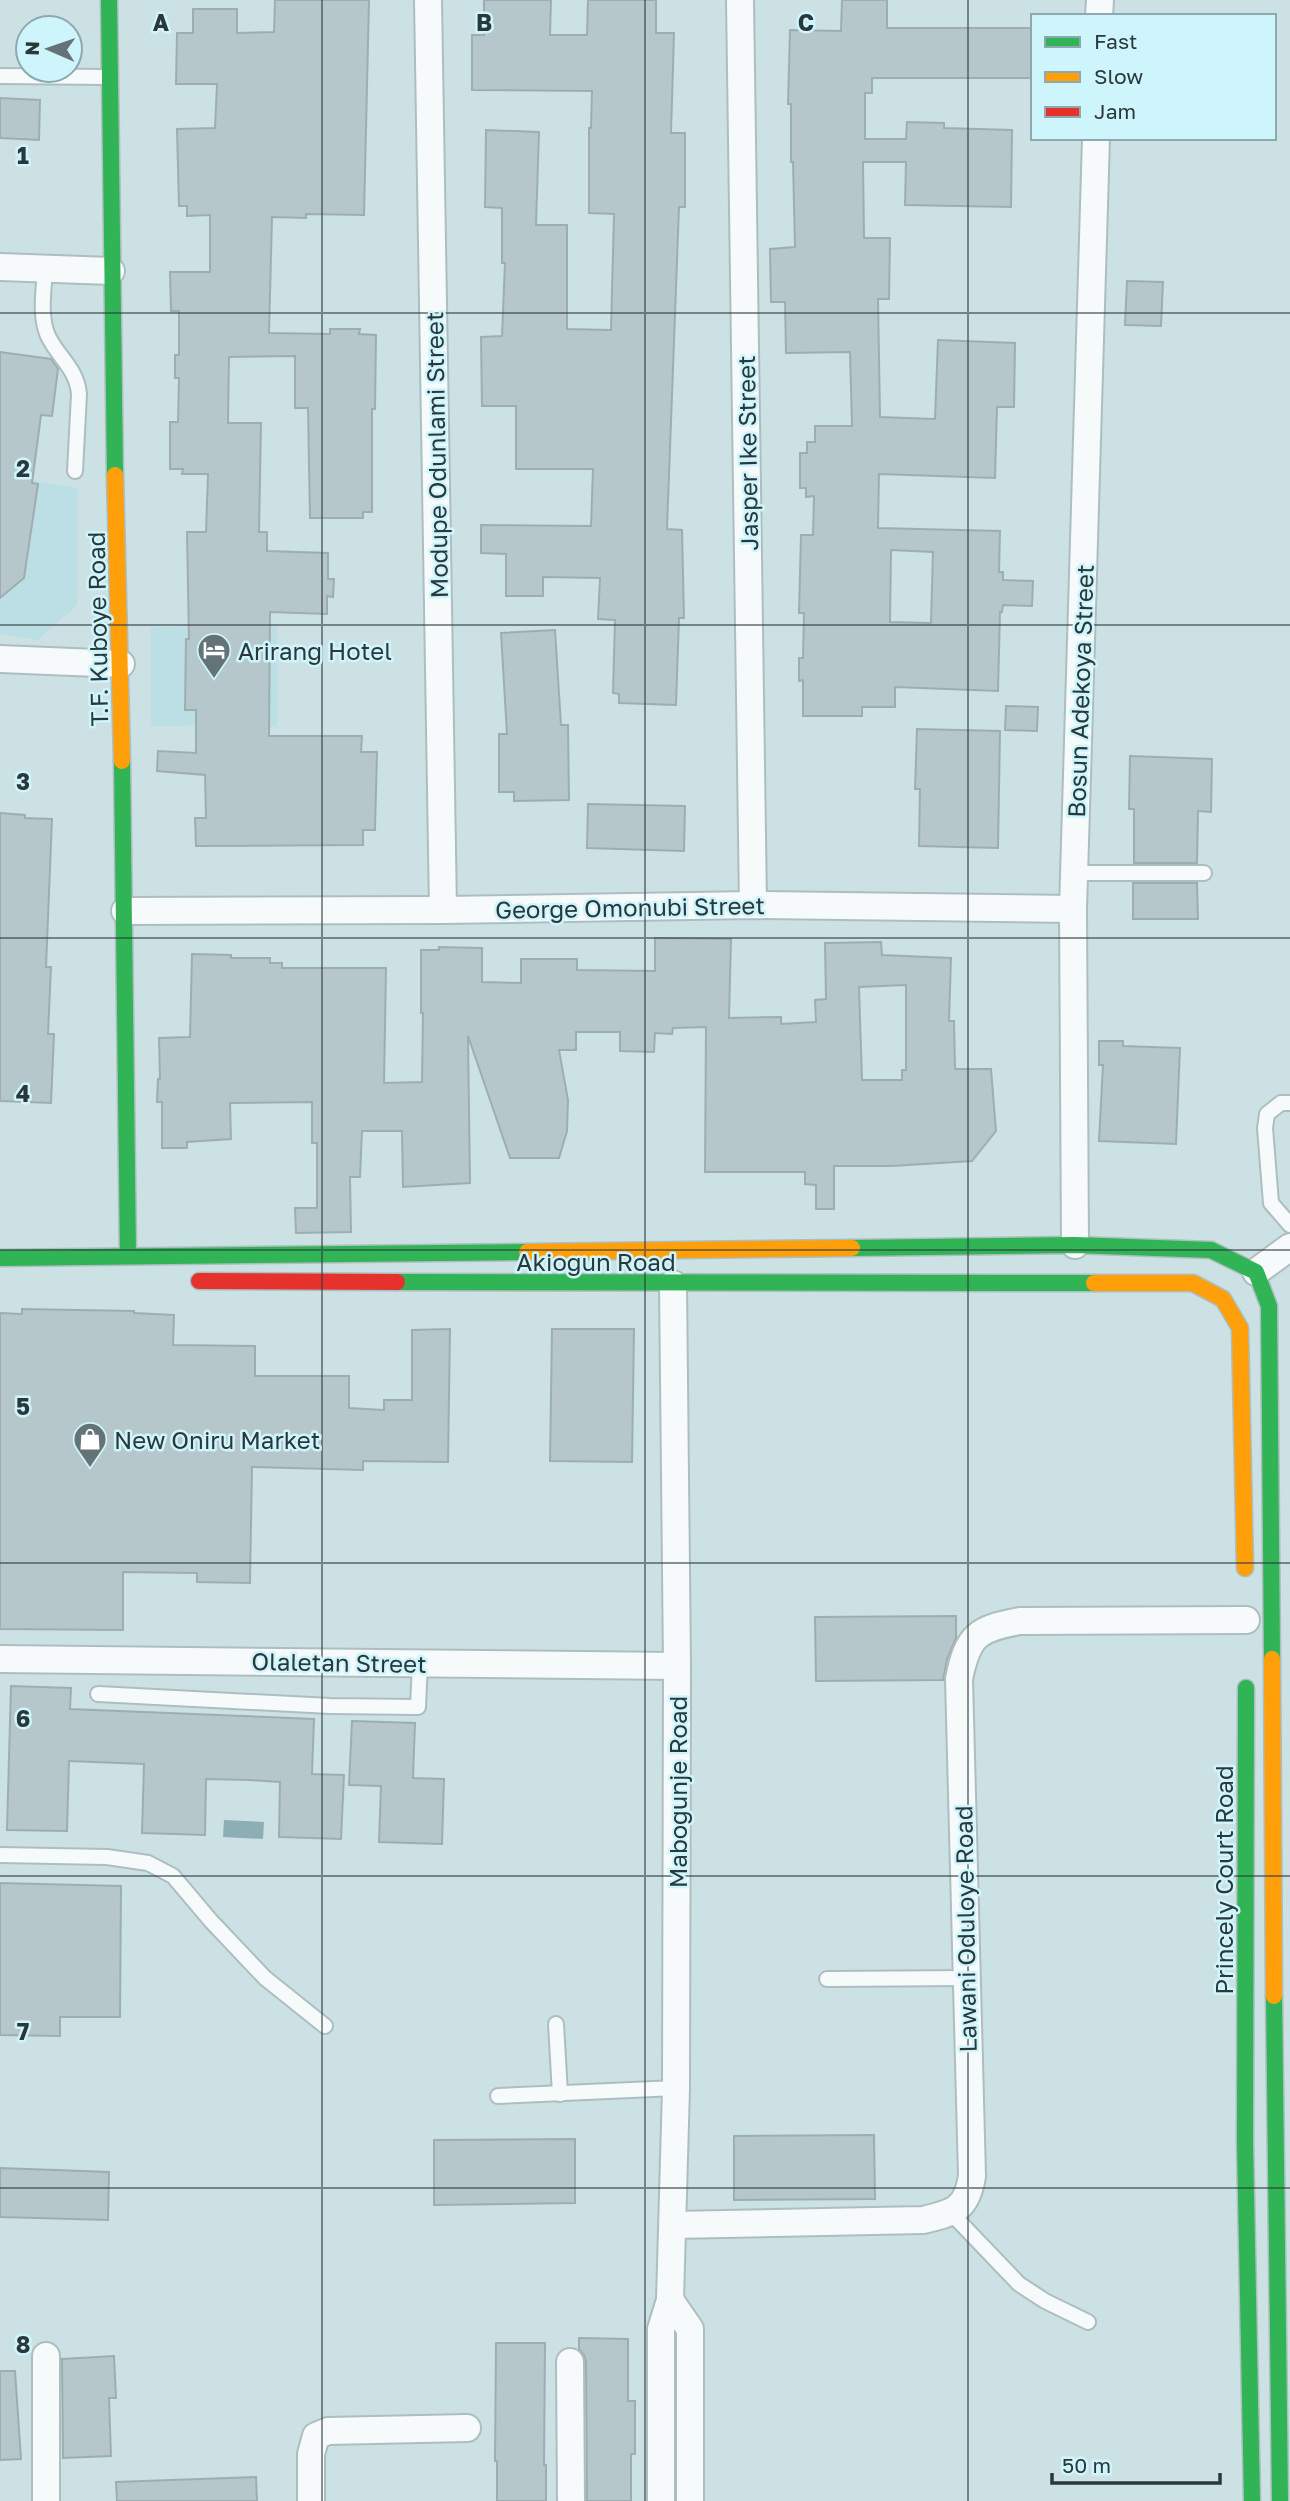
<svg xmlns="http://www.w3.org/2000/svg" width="1290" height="2501" font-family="'Golos Text',sans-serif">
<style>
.built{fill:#bcdee5}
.water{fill:#8cafb6}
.building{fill:#b5c7ca;stroke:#9eaeb0;stroke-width:2;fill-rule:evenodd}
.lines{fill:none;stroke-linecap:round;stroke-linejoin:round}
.lane-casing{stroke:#adbec0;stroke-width:18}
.street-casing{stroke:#adbec0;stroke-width:30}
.fast-casing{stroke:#adbec0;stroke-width:19}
.slow-casing{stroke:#adbec0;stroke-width:19}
.jam-casing{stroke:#adbec0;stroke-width:19}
.lane{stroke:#f7fafb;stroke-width:14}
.street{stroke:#f7fafb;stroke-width:26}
.fast{stroke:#30b455;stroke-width:16}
.slow{stroke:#ff9f0a;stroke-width:16}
.jam{stroke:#e5322d;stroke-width:16}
.grid{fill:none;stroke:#2a383b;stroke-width:2;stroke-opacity:0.55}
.labels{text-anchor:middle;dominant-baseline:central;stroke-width:5;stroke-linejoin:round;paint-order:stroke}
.street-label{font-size:24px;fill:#2a383b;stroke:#cff5fc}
.poi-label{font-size:24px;fill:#2a383b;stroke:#cff5fc;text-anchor:start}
.grid-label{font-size:23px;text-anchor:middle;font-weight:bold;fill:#2a383b;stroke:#cff5fc;stroke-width:5;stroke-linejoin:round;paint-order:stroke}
</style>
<rect width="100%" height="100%" fill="#cce1e4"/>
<g class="built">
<path d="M0 475 77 488V605L38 640 0 634Z"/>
<path d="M277 626V727L151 726V627Z"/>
</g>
<path class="water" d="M224 1820 264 1822 263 1839 223 1837Z"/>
<g class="building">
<path d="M275 0H369L364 215 306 214V218L272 217 269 333 330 334V329H360L359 334 376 335 375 409H372V512H363V518H310L308 408H295V356L229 357 228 423H261L259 532H267V551L328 553V579H334L333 597 327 596V614L270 612 269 736H362L361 752H377L375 830H363V845L196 846 195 818H206L205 775 157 771 158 751 196 753V710H185L186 639H189L187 532H206L208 474H182L183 469H170V422H178L179 378H175V355H179V311H171L170 272H210V215L187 216V206H179L177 129 215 128 217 84H176L177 33H193V9H237V33L274 32Z"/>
<path d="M484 0H551L550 35H587L588 0H656V33H674L671 133H685V207H679L667 529 682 530 684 618H679L676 705 619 703V694L613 693 615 620 598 619 600 578 543 577V596H506V554L481 553V525L591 526 593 469H516V406H482L481 337 502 336 505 263H502V208L485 207 486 130 539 132 536 225H567V329L611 330 614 214 589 213V128H591L592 91 472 90V35H484Z"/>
<path d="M842 0H887V28H1033V78H872V93H865V139H906L907 122 944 123V128L1012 130 1011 207 905 205 906 162H863L864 238H890L889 299H878L880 417 935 419 938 340 1015 343 1014 407H997L995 478 879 474 878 528 1000 531 999 572H1003V580L1033 581 1032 606 1003 605 1002 612H1000L998 691 895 687V707H862V716H803V680L799 681V658H803L804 613H799L801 535H813L814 496 806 497V488H800V453H807V442H815V426H852L850 352 786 353 785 302H771L770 249 795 247 793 162H791V104H788L790 30 841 31ZM891 550 933 552 931 623 890 622Z"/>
<path d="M0 98 40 100 39 140 0 138Z"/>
<path d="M1127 281 1163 282 1161 326 1125 325Z"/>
<path d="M0 352 51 359 58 369 52 416 41 415 32 483 38 484 24 578 0 598Z"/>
<path d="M555 630 561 725H568L569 800 514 801V792H499V734H507L501 633Z"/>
<path d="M1006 706 1038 707 1037 731 1005 730Z"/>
<path d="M917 729 1000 731 998 848 919 846 920 789H915Z"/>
<path d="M1130 756 1212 759 1211 812 1198 811 1197 863H1134V809H1129Z"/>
<path d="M588 804 685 806 684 851 587 848Z"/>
<path d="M0 813 25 815V818L52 819 46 967H51L48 1034H54L51 1103 0 1101Z"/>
<path d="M1133 883H1197L1198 919H1133Z"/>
<path d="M655 938 731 939 729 1018 781 1017V1024L816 1022 815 1000 826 999 825 943 881 942 882 955 951 958 949 1021H954L955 1069H991L996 1131 972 1161 892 1166H834V1209H816V1185L805 1184V1172H705L706 1027 673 1028 672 1034 655 1033 654 1052 620 1051V1032H576V1050H559L568 1100 567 1131 559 1158H510L468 1036 470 1183 403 1187 402 1131H362L360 1177H350L351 1232 296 1233 295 1208H317V1143H312V1102L230 1103 231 1139 187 1142V1148H162V1102H157L158 1079H160L159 1038 190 1037 192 954 231 955V958H270V963H282V968H386L384 1083 422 1082 423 1013H421V950H439V947L482 948V982L521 983V959H577V970L655 971ZM906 985V1070H902V1080H862L859 987Z"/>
<path d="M1099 1041H1123V1046L1180 1048 1176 1144 1099 1141 1103 1065H1099Z"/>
<path d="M22 1309 134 1311V1313L174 1315 173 1345 255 1346V1376H349V1408L384 1410V1400H412V1330L450 1329 448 1462 363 1461V1470L252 1467 250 1583 197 1582V1573L123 1572V1630L0 1629V1313L22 1314Z"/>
<path d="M552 1329H634L632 1462 550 1461Z"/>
<path d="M956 1616V1638L947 1659 943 1680 816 1681 815 1617Z"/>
<path d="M11 1686 71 1688 70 1709 314 1719 312 1774 344 1775 341 1839 279 1837 280 1782 249 1780 206 1779 205 1835 142 1833 144 1764 69 1761 67 1831 7 1830Z"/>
<path d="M352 1721 415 1723 413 1778 444 1779 442 1844 379 1842 381 1786 349 1785Z"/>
<path d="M0 1883 121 1886 120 2017H60V2036L0 2035Z"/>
<path d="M874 2135 875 2199 734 2200V2136Z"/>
<path d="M575 2139V2203L434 2205V2140Z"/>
<path d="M0 2168 109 2172 108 2220 0 2217Z"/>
<path d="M579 2338 628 2339V2401H635V2454H631V2501H587L586 2362 584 2355 579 2349Z"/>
<path d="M496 2343H545L544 2465H546V2501H497V2461H495Z"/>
<path d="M114 2356 116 2398H109L111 2456 63 2458 62 2359Z"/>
<path d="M0 2371H15L21 2459 0 2460Z"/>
<path d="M256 2477 257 2501H117L116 2482Z"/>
</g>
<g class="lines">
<defs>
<g id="lane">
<path d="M0 76 107 77"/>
<path d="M45 268C44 289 39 316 48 336 58 357 77 369 79 394L75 471"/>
<path d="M1075 873H1204"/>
<path d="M1290 1103H1281L1267 1114 1265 1128 1271 1203 1290 1225"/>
<path d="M98 1694 330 1706 418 1707 420 1663"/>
<path d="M0 1855 107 1857 148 1863 173 1876 211 1921 265 1978 325 2026"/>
<path d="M827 1979 966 1978"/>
<path d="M556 2024 560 2094"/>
<path d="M498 2096 676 2088"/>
<path d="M951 2213 1019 2284 1045 2301 1088 2322"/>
</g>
<g id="street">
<path d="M428 0 443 910"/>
<path d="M740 0 753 905"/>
<path d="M1099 16 1100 0"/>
<path d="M0 267 111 271"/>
<path d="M0 659 121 664"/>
<path d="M125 911 443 910 753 905 1073 909"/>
<path d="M1075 1245 1073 909 1096 138"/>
<path d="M1256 1272 1290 1247"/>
<path d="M0 1659 677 1666"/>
<path d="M673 2225 923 2220C953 2213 967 2210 972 2176L959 1679C968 1635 977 1629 1020 1621L1246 1620"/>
<path d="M670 2300 690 2329V2501"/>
<path d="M570 2362 571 2501"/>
<path d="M46 2501V2356"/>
<path d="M311 2501V2454L316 2436 328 2431 467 2428"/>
<path d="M661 2501V2329L670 2300 676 2088 677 1666 673 1284"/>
</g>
<g id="fast">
<path d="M109 0 115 475"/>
<path d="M122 761 128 1256"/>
<path d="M852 1248 1075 1245 1211 1250 1256 1272 1269 1306 1272 1659"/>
<path d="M0 1258 527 1252"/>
<path d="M397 1282 1094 1283"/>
<path d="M1246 1688 1245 2142 1252 2501"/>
<path d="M1274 1996 1280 2501"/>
</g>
<g id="slow">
<path d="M115 475 122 761"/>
<path d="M527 1252 852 1248"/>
<path d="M1094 1283H1193L1223 1299 1240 1328 1245 1568"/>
<path d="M1272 1659 1274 1996"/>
</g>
<path id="jam" d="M199 1281 397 1282"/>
</defs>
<use href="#lane" class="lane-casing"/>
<use href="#street" class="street-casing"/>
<use href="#fast" class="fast-casing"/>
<use href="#slow" class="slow-casing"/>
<use href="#jam" class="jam-casing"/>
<use href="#lane" class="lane"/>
<use href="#street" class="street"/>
<use href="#fast" class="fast"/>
<use href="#slow" class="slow"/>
<use href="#jam" class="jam"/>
</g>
<path class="grid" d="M322 0V2501M645 0V2501M968 0V2501M0 313H1290M0 625H1290M0 938H1290M0 1250H1290M0 1563H1290M0 1876H1290M0 2188H1290"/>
<defs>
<symbol id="hotel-pin" viewBox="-11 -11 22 30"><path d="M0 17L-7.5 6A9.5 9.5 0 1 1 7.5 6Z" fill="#637376" stroke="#cff5fc"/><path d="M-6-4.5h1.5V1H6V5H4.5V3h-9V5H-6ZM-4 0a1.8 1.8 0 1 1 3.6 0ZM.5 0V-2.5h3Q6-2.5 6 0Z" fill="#fff"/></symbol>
<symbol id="shop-pin" viewBox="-11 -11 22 30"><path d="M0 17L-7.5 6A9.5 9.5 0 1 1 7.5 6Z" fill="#637376" stroke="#cff5fc"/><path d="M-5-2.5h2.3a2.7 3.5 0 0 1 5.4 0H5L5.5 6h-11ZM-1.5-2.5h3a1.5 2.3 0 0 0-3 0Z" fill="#fff"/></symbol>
</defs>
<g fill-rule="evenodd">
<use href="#hotel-pin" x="195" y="631" width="38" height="52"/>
<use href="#shop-pin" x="71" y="1420" width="38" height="52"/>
</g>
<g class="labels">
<g class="street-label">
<text transform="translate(747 453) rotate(-91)">Jasper Ike Street</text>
<text transform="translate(436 455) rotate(-91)">Modupe Odunlami Street</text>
<text transform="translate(97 629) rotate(-91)">T.F. Kuboye Road</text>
<text transform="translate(1080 691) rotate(-88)">Bosun Adekoya Street</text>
<text transform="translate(630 907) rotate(-1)">George Omonubi Street</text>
<text x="596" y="1261">Akiogun Road</text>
<text transform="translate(339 1662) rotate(1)">Olaletan Street</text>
<text transform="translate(677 1792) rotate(-90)">Mabogunje Road</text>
<text transform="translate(1223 1880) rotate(-90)">Princely Court Road</text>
<text transform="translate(965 1929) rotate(-91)">Lawani Oduloye Road</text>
</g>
<g class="poi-label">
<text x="238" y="650">Arirang Hotel</text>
<text x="114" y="1439">New Oniru Market</text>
</g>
</g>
<g class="grid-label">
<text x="161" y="31">A</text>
<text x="484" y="31">B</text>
<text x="806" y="31">C</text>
<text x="23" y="164">1</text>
<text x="23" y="477">2</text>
<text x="23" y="790">3</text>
<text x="23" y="1102">4</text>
<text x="23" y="1415">5</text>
<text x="23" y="1727">6</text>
<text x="23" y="2040">7</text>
<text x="23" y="2353">8</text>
</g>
<rect x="1031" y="14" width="245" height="126" fill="#cff5fc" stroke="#8da9af" stroke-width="2"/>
<rect x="1045" y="37" width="35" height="10" fill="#30b455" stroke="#8da9af" stroke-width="2"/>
<text x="1094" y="49" font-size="21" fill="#2a383b">Fast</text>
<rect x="1045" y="72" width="35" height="10" fill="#ff9f0a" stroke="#8da9af" stroke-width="2"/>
<text x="1094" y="84" font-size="21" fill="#2a383b">Slow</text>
<rect x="1045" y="107" width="35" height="10" fill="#e5322d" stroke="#8da9af" stroke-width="2"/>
<text x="1094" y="119" font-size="21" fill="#2a383b">Jam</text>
<g transform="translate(49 49) rotate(272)"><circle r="33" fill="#cff5fc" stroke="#8da9af" stroke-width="2"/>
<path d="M0-5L12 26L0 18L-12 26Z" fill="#637376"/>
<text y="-10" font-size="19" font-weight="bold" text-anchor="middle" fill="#2a383b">N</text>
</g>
<path d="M1052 2473v10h168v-10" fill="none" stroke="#2a383b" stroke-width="3.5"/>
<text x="1062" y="2473" font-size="21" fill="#2a383b" stroke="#cff5fc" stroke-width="5" paint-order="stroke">50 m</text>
</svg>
